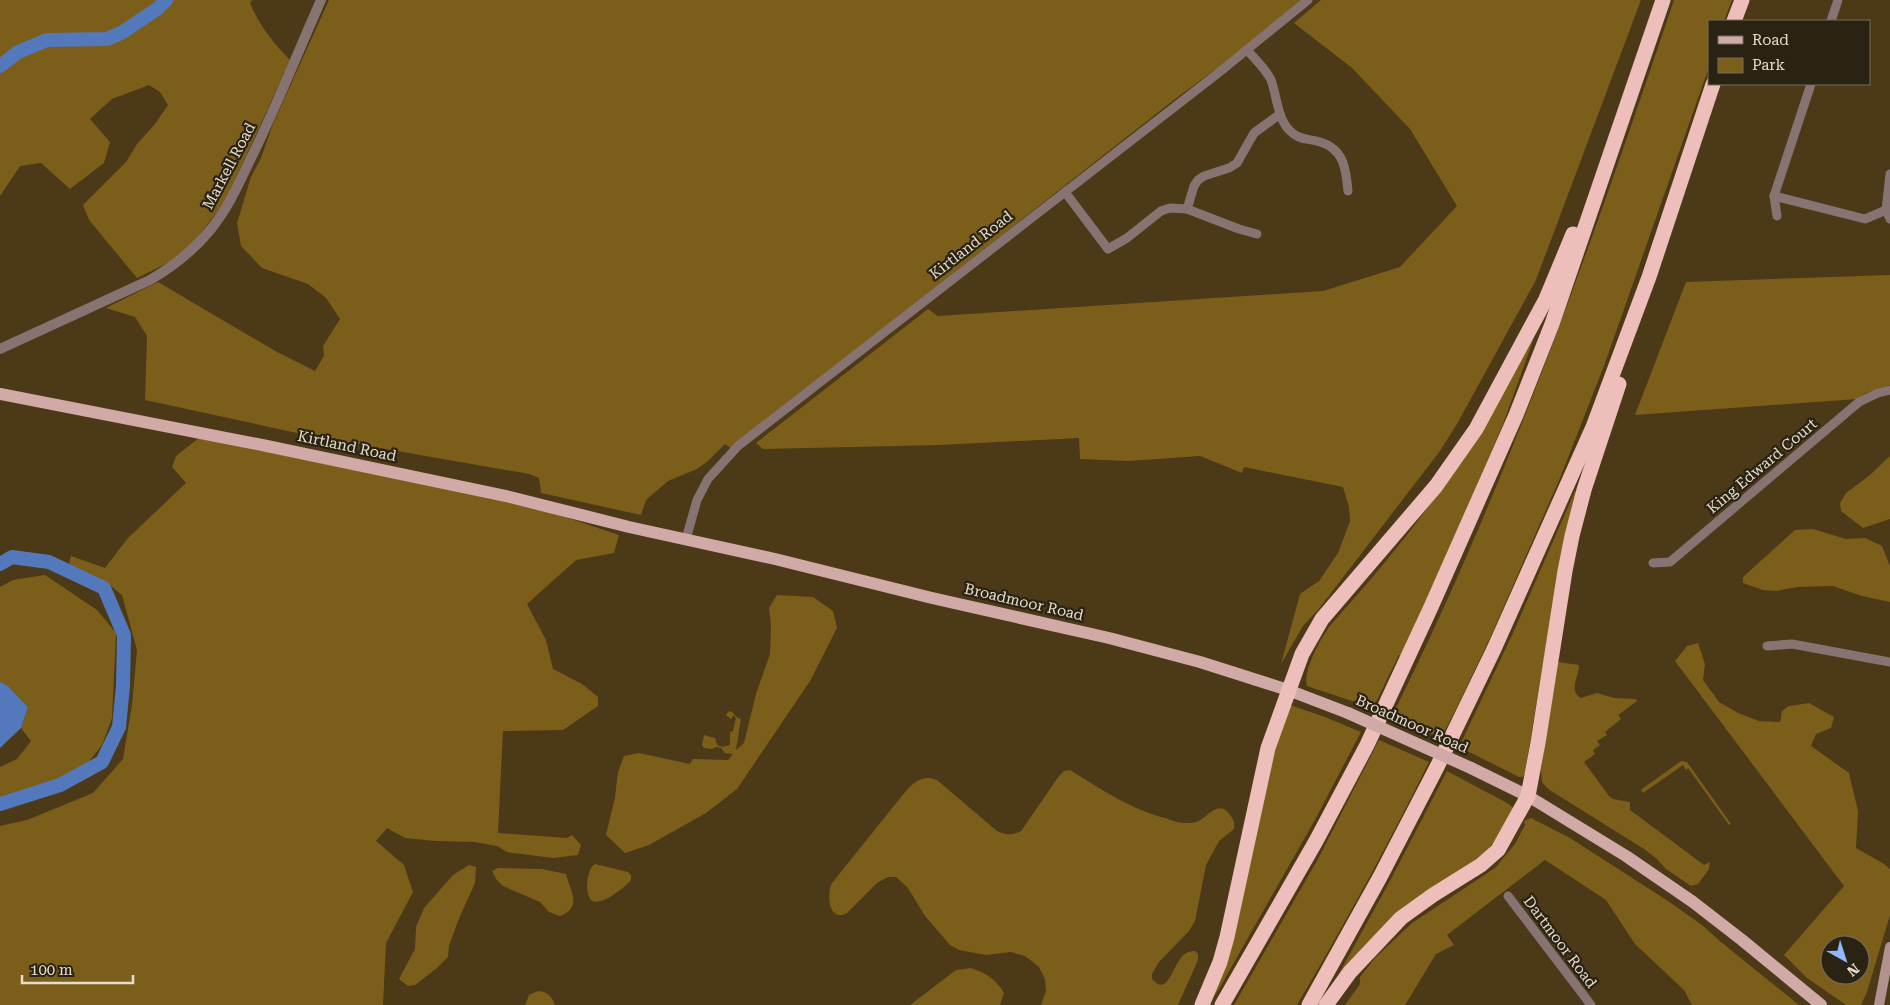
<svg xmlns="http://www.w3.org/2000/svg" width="1890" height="1005" font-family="'Roboto Serif',serif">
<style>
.green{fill:#7c5e1b;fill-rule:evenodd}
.water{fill:#5478bc}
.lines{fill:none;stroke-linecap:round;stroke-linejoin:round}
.river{stroke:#5478bc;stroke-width:14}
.minor{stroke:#877472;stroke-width:9}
.tertiary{stroke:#877472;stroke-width:10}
.secondary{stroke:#b19290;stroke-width:10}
.primary{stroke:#d1a9a6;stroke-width:12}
.motorway{stroke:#eebebb;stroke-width:15}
.primary-bridge{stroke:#d1a9a6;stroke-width:12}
.labels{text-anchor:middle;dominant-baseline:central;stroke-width:4.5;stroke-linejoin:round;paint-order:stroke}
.street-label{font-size:15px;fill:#e7ddca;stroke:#2a2213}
</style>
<rect width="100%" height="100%" fill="#4b3917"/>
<g class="green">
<path d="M0 0H252L250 3C259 25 273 43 290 60L225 202 192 244 170 262 137 278 89 220 83 205 126 162 137 144 155 124 168 105 160 92 149 85 112 99 90 119 110 142 104 163 70 189 41 163 20 166 0 196Z"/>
<path d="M329 0H1302L1234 56 1175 99 731 448 725 444 708 461 697 469 668 481 646 500 641 515 541 493 539 478 529 474 311 436 145 400 147 336 135 317 106 308 158 282 277 352 315 371 324 356 323 346 340 319 326 298 308 284 262 268 241 246 237 223 251 177 261 158 273 124Z"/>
<path d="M1321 0H1641L1536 280 1457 424 1440 451 1318 610 1303 626 1281 664 1300 594 1319 581 1338 553 1350 521 1349 507 1343 487 1244 467 1242 473 1200 456 1128 461 1080 459 1079 438 939 445 763 449 756 443 928 309 938 316 1323 291 1400 267 1457 206 1410 129 1352 68 1294 23Z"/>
<path d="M1674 0H1732L1724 21H1709V67L1604 366 1560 478 1490 638 1458 705 1441 738 1392 716C1507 486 1592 243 1674 0Z"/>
<path d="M1890 275V385L1866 393 1857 399 1635 415 1686 282Z"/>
<path d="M1534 338 1503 424 1462 520 1401 655H1399L1373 708 1307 686C1302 671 1323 633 1334 621 1369 582 1405 540 1435 497 1470 445 1502 391 1534 338Z"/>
<path d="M199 438 538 508 619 535 614 553 576 560 527 604 546 640 553 669 582 684 598 697V706L563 730 503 731 498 833 567 838 572 835 581 845 578 855 553 858 507 852 497 846 474 842 435 841 405 838 387 828 376 841 404 865 413 892 386 943 383 1005H0V826L27 820 93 793 123 759 132 705 137 650 122 595 106 582 69 564 71 556 105 568 128 538 186 483 172 467 176 456Z"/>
<path d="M1890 456V519L1863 528 1841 511 1840 503 1846 493 1870 475Z"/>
<path d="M1575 491 1578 492 1542 669 1525 773 1523 777H1519L1459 747 1513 633Z"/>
<path d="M1813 529 1846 539 1865 538 1882 546 1890 566V602L1862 596 1833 586 1797 587 1776 591 1763 590 1743 583V577L1795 530Z"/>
<path d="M45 575 97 610 116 633 112 718 102 745 87 764 67 777 0 799V767L17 759 31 741 21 728 28 707 8 686 0 682V587L13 580Z"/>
<path d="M777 595 813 597 833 611 837 628 810 681 737 789 706 813 649 845 625 853 606 835 615 797 618 772 624 756 639 753 690 764 693 759 728 760 733 754 725 753 721 748 716 747 712 749 704 748 702 745 704 735 715 738 717 745 722 747 730 745V732L733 731 736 718 734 715 731 719 726 715 729 711 732 712 738 718 741 719 736 750 744 743 756 694 770 654 771 625 769 608Z"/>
<path d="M1698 643 1705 664 1703 680 1719 702 1738 713 1759 721 1780 722 1782 711 1789 706 1809 703 1834 717 1831 728 1816 734 1811 746 1849 773 1858 811 1856 848 1884 864 1890 869V915L1867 992 1861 1005H1846L1807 978 1784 955 1844 886 1675 661 1687 646ZM1830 945H1860V975H1830Z"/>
<path d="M1558 662 1579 665C1579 677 1568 691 1581 698L1597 693 1614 698 1636 699 1637 701 1618 715 1621 719 1605 732 1607 735 1597 741 1600 745 1593 750 1595 754 1584 762 1609 796 1613 799 1630 802V810L1704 865 1710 862 1709 869 1698 884 1691 886 1666 869 1656 858 1644 849 1548 789 1542 782 1541 770Z"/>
<path d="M1289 706H1293L1325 717 1361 732 1316 818 1219 989 1211 1001 1265 776Z"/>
<path d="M1379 740 1429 762C1388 845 1344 925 1297 1005H1234L1318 859Z"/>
<path d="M1681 761 1687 762 1731 824 1729 825 1688 768 1686 770 1683 765 1643 793 1641 790 1642 789Z"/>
<path d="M1070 770C1101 789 1130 809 1165 818 1171 820 1178 823 1184 823 1190 823 1197 823 1202 819 1211 812 1221 801 1230 815 1234 820 1235 823 1234 829L1219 841 1206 865 1195 921 1189 931 1159 962 1152 974V979C1172 1002 1172 948 1195 951L1198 954V960L1178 1005H1041L1046 991 1045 979 1039 967 1025 956 1011 952 986 955 959 950 950 945 925 916 908 888 896 877H888L877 883 847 913C829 923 826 895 832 883L901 797C911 785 920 773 937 780L997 831C1006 835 1012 836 1021 831L1059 776 1064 771Z"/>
<path d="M1447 771 1509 804 1514 809 1494 842 1486 852 1336 979 1391 879Z"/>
<path d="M1531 818 1570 838 1668 901 1702 925 1721 942 1799 1005H1692L1684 990 1635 944 1606 900 1545 860 1447 935 1454 945 1436 954 1405 1005H1345L1360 984V977L1375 958 1412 923 1495 868 1515 844 1525 825 1524 821Z"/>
<path d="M595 864 628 872 631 875V880C625 887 600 908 591 900 584 893 587 868 595 864Z"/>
<path d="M469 865 476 867 475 883 458 921 449 946 448 957 437 968 415 985 408 986 399 979 415 949 416 927 424 908 453 875Z"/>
<path d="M498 868 542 869 566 874C570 891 583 907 560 916L549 912 540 902 503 886 496 879 492 871Z"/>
<path d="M971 968C986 973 996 979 1004 993L1000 1005H910L956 970Z"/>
<path d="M538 991C547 992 552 996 555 1005H525L529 995Z"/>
</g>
<path class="water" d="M0 682 8 686 28 707 21 728 0 748Z"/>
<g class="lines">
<g class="river">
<path d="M0 66 18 52 47 40 107 39 123 32 157 9 166 0"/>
<path d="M0 564 12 557 49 562 104 588 124 635 123 686 119 727 102 762 60 785 0 804"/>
</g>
<g class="minor">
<path d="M1831 21 1838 0"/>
<path d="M1247 50C1255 59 1266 69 1271 80 1277 96 1277 117 1289 130 1300 141 1307 138 1320 142 1344 149 1346 169 1348 191"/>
<path d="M1811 84 1774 196 1865 219 1886 210"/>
<path d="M1890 174 1886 210 1890 219"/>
<path d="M1065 192 1108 249 1127 238 1161 211 1170 208 1187 209 1239 229 1257 234"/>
<path d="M1774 196 1777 216"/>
<path d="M1187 209 1194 186 1198 180 1204 176 1229 168 1237 163 1254 133 1280 114"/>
<path d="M686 539 697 500 708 479 738 446 1217 74 1308 0"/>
<path d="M1653 563 1670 562 1859 402 1878 393 1890 390"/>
<path d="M1767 646 1792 644 1890 662"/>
<path d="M1508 896 1591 1005"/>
</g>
<path class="tertiary" d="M0 349 150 280C174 266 194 250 211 229 229 207 240 181 252 156 277 105 298 52 321 0"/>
<path class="secondary" d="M1879 1005 1890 947"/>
<g class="primary">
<path d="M0 394 262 445 510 497 629 527 775 559 932 598 1109 638 1200 662 1288 690 1348 713"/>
<path d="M1471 768 1528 796 1626 856 1693 902 1742 940 1821 1005"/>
</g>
<g class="motorway">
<path d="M1734 21 1742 0"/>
<path d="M1202 1005 1220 962 1227 937 1268 748 1302 654 1322 619 1436 486 1476 429 1546 299 1573 234"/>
<path d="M1222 1005 1316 841 1367 745 1431 607 1516 415 1552 324 1663 0"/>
<path d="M1309 1005 1380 877 1437 767 1494 649 1593 427 1649 277 1713 84"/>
<path d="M1326 1005 1350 972 1401 918 1433 895 1481 865 1498 850 1528 796 1538 743 1565 571 1572 536 1584 490 1619 384"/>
</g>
<path class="primary-bridge" d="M1348 713 1471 768"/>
</g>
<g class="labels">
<g class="street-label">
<text transform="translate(229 166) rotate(-62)">Markell Road</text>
<text transform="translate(971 245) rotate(-38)">Kirtland Road</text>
<text transform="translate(347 446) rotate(12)">Kirtland Road</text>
<text transform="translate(1762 466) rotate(-40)">King Edward Court</text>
<text transform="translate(1024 602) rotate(13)">Broadmoor Road</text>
<text transform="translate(1412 724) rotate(24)">Broadmoor Road</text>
<text transform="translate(1560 942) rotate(53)">Dartmoor Road</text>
</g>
</g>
<rect x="1708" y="20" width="162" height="65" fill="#2a2213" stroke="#766d5c"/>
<rect x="1718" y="36" width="25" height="8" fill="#d1a9a6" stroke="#766d5c"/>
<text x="1752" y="45" font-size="15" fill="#e7ddca">Road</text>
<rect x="1718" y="58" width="25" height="15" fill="#7c5e1b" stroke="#766d5c"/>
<text x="1752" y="70" font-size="15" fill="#e7ddca">Park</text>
<g transform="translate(1845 960) rotate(141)"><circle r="24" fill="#2a2213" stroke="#766d5c"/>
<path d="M0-4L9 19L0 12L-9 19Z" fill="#92b7fd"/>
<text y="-8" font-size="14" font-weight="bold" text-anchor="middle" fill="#e7ddca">N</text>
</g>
<path d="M22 975v8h111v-8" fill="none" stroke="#e7ddca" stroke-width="2.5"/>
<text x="30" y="975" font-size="15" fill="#e7ddca" stroke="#2a2213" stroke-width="4" paint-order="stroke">100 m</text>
</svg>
